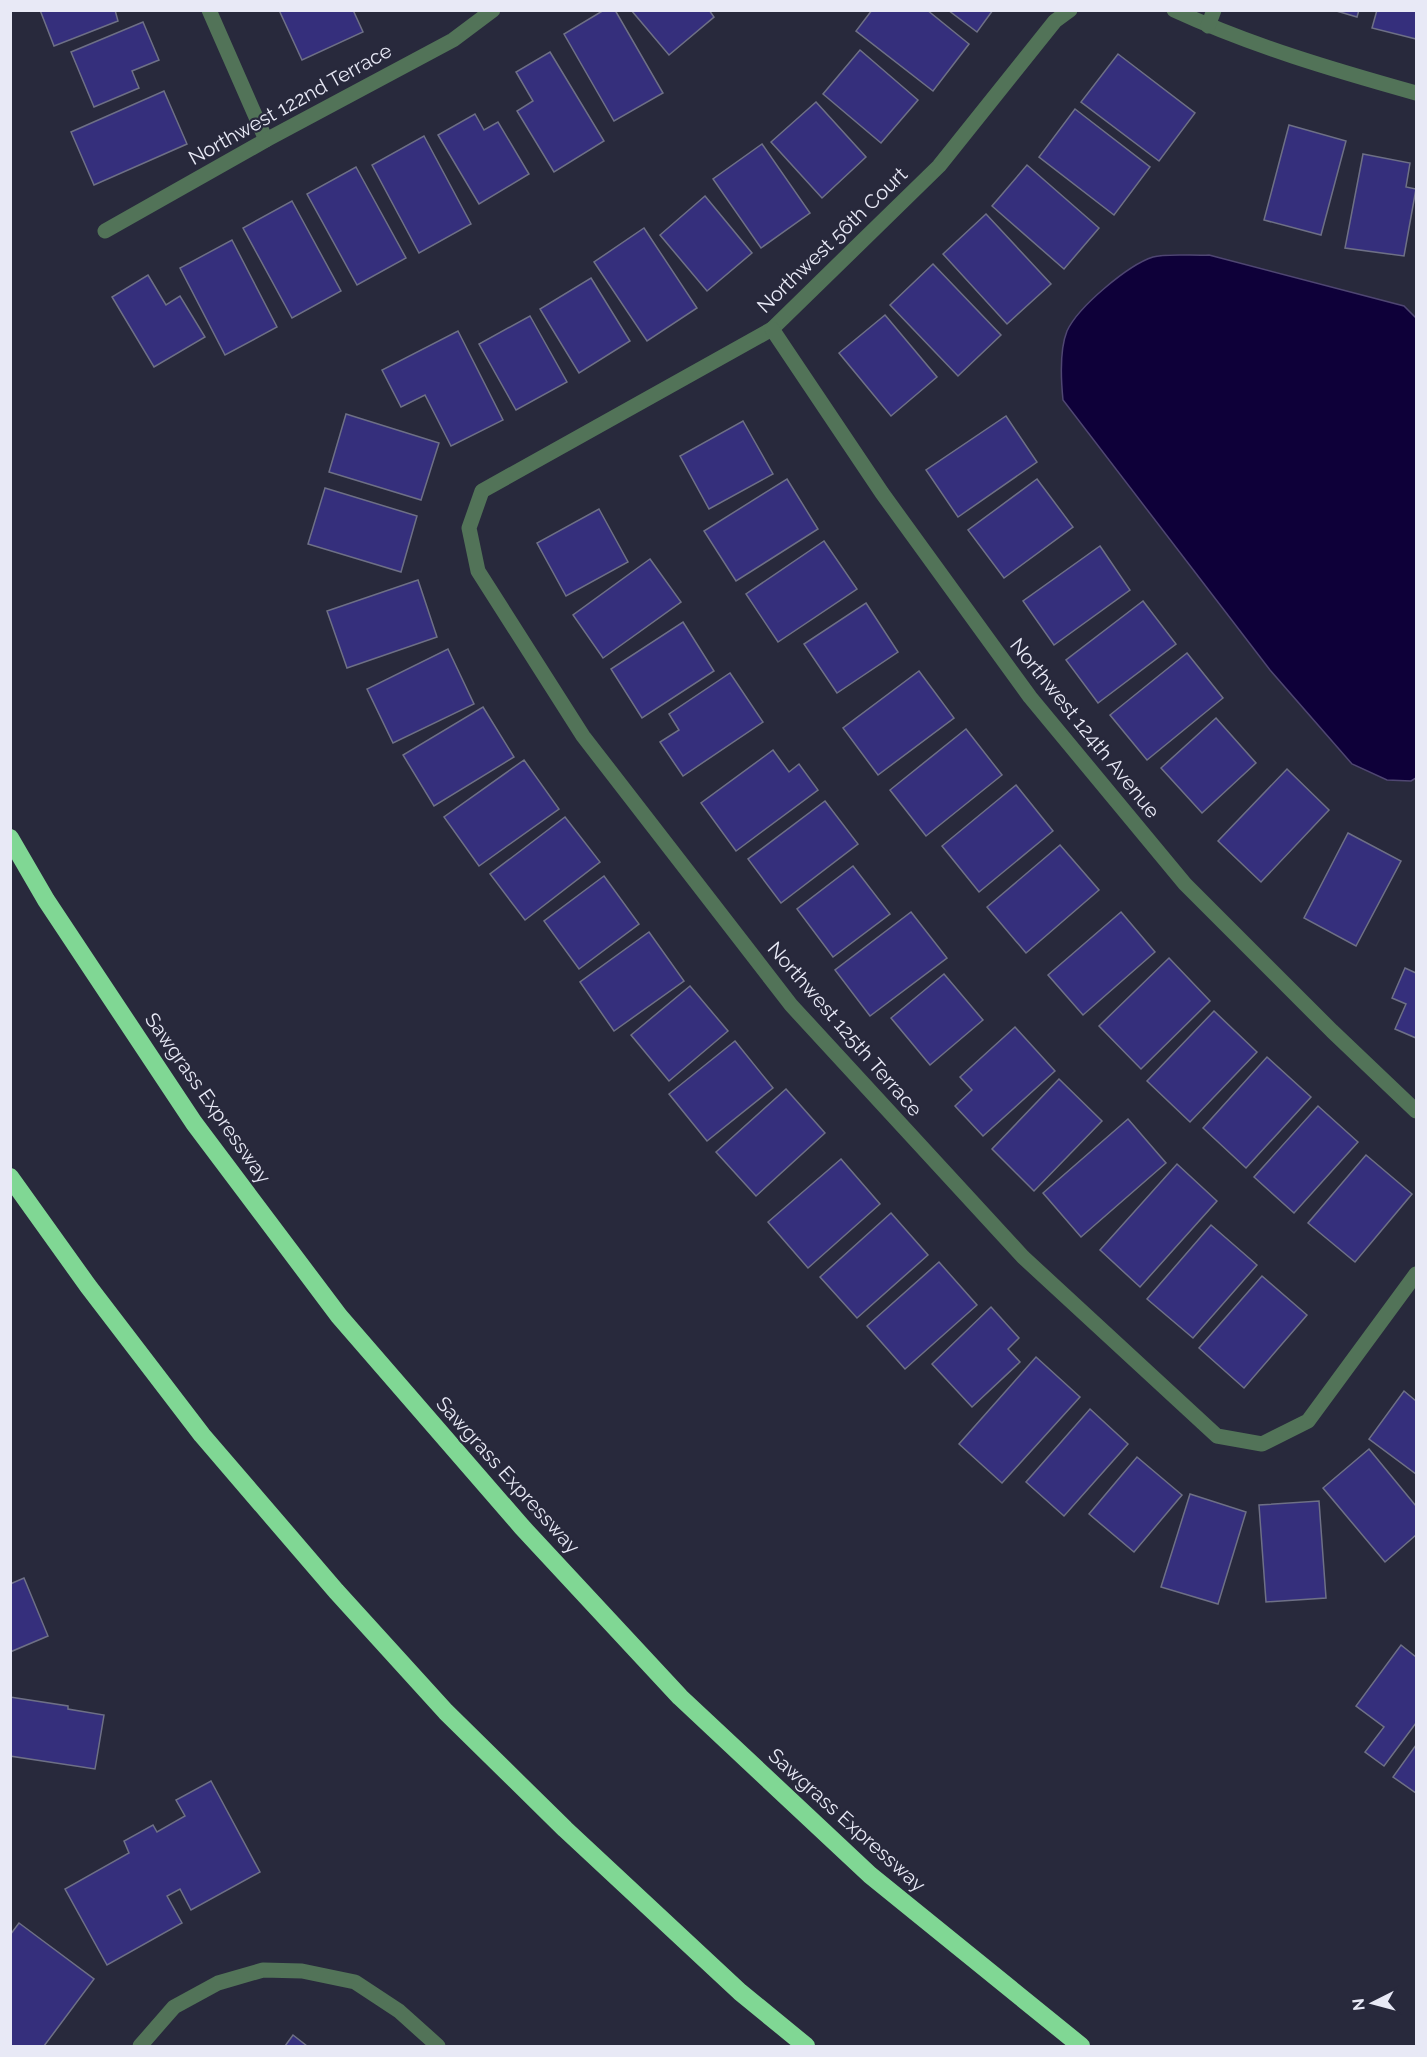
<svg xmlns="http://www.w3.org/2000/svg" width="1427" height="2057" font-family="Raleway,sans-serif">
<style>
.water{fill:#0e0039;stroke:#4f4672;stroke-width:1.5}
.building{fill:#352f7c;stroke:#6e7086;stroke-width:1.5}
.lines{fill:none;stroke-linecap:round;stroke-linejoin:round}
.minor{stroke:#527358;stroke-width:15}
.motorway{stroke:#80d794;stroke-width:18}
.labels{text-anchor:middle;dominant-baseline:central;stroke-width:4.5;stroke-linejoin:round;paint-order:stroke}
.street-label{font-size:20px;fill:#e8e9f6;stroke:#28293c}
</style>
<rect width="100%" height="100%" fill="#28293c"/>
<path class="water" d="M1209 255 1404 306 1416 318V778L1411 781 1387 780 1352 764 1270 670 1063 400C1061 380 1059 351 1067 331 1078 307 1128 265 1153 257 1165 253 1195 256 1209 255Z"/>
<g class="building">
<path d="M40 10H115L118 21 54 46Z"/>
<path d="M279 10H353L363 32 302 60Z"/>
<path d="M604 10H615L663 93 614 121 564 34Z"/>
<path d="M631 10H709L714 17 669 55Z"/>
<path d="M872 10H927L969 44 933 91 856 31Z"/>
<path d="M948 10H993L977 32Z"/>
<path d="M1333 10H1359L1357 17Z"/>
<path d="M1377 10H1416V39L1372 28Z"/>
<path d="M143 22 159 60 132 71 139 88 94 107 71 52Z"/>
<path d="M860 50 918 100 881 143 823 94Z"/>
<path d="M550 52 604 141 554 172 517 111 533 101 516 72Z"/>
<path d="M1118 54 1195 113 1159 161 1081 102Z"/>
<path d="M164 91 187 144 94 185 71 132Z"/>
<path d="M816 102 866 157 822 198 771 142Z"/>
<path d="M1075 109 1150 167 1114 215 1039 157Z"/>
<path d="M475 114 484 130 498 122 529 174 479 204 438 135Z"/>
<path d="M1289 125 1346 141 1321 235 1264 220Z"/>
<path d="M424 136 471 224 419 253 372 165Z"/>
<path d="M762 144 810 213 761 248 713 179Z"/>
<path d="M1363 154 1410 163 1406 187 1416 189 1404 256 1345 248Z"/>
<path d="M1027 165 1099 228 1064 269 992 206Z"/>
<path d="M356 167 406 258 357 285 307 194Z"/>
<path d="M705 196 752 253 707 291 660 235Z"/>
<path d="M292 201 341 291 292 318 243 228Z"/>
<path d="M986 214 1051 284 1007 324 943 254Z"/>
<path d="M644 228 697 308 647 341 594 262Z"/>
<path d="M232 240 277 327 225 355 180 268Z"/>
<path d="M933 264 1001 335 958 376 890 305Z"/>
<path d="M148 275 166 305 180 296 205 337 154 367 112 297Z"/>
<path d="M591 278 630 341 579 373 540 309Z"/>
<path d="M885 315 937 377 891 416 839 353Z"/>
<path d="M530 316 567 382 516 410 479 344Z"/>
<path d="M458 331 503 420 451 446 425 395 401 407 382 370Z"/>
<path d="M346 414 439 443 421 500 329 472Z"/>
<path d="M1006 416 1037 462 958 517 926 470Z"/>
<path d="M743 421 773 474 709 509 680 456Z"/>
<path d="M787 479 818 529 736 581 704 531Z"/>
<path d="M1037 479 1073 527 1004 578 968 530Z"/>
<path d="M325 488 417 516 401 572 308 544Z"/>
<path d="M599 509 628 562 566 596 537 543Z"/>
<path d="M824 541 857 589 778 642 746 594Z"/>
<path d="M1100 546 1130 590 1054 645 1023 601Z"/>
<path d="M650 559 681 602 603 658 573 615Z"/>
<path d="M418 580 437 637 347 668 327 611Z"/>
<path d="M1143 601 1176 644 1098 703 1066 660Z"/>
<path d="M866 603 898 652 837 693 804 644Z"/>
<path d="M683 622 714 671 642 718 611 669Z"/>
<path d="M448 649 474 704 393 743 367 689Z"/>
<path d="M1187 653 1223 698 1147 760 1110 715Z"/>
<path d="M919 671 954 718 878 775 843 728Z"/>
<path d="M730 673 763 722 683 776 660 742 679 730 669 714Z"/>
<path d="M483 707 514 757 434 806 403 755Z"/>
<path d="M1216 718 1256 763 1202 813 1161 768Z"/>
<path d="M966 729 1002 775 926 836 890 790Z"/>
<path d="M773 750 789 772 799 764 818 790 736 851 701 803Z"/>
<path d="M524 760 559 809 479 866 444 817Z"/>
<path d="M1287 769 1329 810 1261 882 1218 841Z"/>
<path d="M1016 785 1053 831 979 892 942 846Z"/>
<path d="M825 801 858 844 781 903 748 859Z"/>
<path d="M565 817 600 862 525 920 490 874Z"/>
<path d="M1348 833 1401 861 1356 946 1304 918Z"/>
<path d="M1060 845 1099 890 1026 953 987 907Z"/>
<path d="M853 866 890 914 833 957 797 909Z"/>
<path d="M604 876 639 924 579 969 544 921Z"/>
<path d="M911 912 947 958 870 1016 835 970Z"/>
<path d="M1121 912 1155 952 1083 1015 1048 975Z"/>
<path d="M649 932 684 981 614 1031 580 982Z"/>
<path d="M1169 958 1210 1001 1141 1069 1099 1026Z"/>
<path d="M1405 968 1416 973V1038L1395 1029 1406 1004 1392 998Z"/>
<path d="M944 974 983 1020 930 1065 891 1018Z"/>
<path d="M690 986 728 1031 669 1081 631 1035Z"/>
<path d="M1214 1011 1257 1052 1190 1122 1147 1081Z"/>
<path d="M1015 1027 1055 1071 983 1136 955 1106 972 1090 960 1077Z"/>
<path d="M735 1041 773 1088 707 1141 669 1094Z"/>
<path d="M1267 1057 1311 1097 1246 1168 1203 1128Z"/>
<path d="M1059 1079 1102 1121 1034 1191 992 1149Z"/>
<path d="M786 1089 825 1133 756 1196 716 1152Z"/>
<path d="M1318 1106 1358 1142 1294 1213 1254 1177Z"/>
<path d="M1128 1119 1166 1163 1081 1237 1043 1193Z"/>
<path d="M1366 1155 1412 1194 1355 1262 1308 1223Z"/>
<path d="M841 1159 880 1204 808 1268 768 1222Z"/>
<path d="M1177 1164 1217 1201 1140 1287 1100 1250Z"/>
<path d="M891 1213 928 1255 857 1318 820 1277Z"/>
<path d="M1211 1225 1257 1265 1193 1338 1147 1299Z"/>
<path d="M939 1262 977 1305 905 1369 867 1326Z"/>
<path d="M1262 1276 1307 1315 1244 1388 1199 1348Z"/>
<path d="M991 1307 1019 1338 1008 1349 1020 1362 972 1407 932 1364Z"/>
<path d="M1036 1357 1080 1397 1002 1483 959 1444Z"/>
<path d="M1404 1391 1416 1401V1474L1369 1439Z"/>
<path d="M1090 1409 1128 1444 1064 1516 1026 1482Z"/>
<path d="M1369 1449 1416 1506V1535L1385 1562 1323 1488Z"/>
<path d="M1137 1457 1182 1495 1134 1552 1089 1514Z"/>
<path d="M1190 1494 1246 1512 1218 1604 1161 1587Z"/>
<path d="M1319 1501 1326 1598 1266 1602 1259 1505Z"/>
<path d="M24 1578 48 1636 10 1652V1584Z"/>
<path d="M1401 1645 1416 1657V1723L1384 1766 1365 1752 1384 1727 1356 1706Z"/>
<path d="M10 1697 68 1706V1709L104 1715 95 1769 10 1756Z"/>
<path d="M1416 1745V1793L1393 1777Z"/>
<path d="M211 1781 260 1872 191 1910 180 1889 167 1896 182 1923 107 1965 65 1889 129 1853 124 1841 153 1825 157 1832 185 1816 176 1800Z"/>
<path d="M19 1923 94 1979 44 2046H10V1935Z"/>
<path d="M293 2035 307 2046H285Z"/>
</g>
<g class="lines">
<g class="minor">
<path d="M209 10 266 140"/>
<path d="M1070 10 1055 21 939 166 772 329 482 491 469 528 478 571 583 736 791 1005 1023 1257 1217 1436 1262 1444 1308 1421 1416 1274"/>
<path d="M1174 10C1252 46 1334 70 1416 93"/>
<path d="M1208 26 1214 10"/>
<path d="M105 231 266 140 453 40 493 10"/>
<path d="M772 329 882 493 1030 697 1185 884 1332 1031 1416 1111"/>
<path d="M140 2046 174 2007 218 1983 263 1970 302 1971 355 1982 399 2011 438 2046"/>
</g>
<g class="motorway">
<path d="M10 838 46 900 194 1123 339 1316 522 1527 680 1697 870 1875 1081 2046"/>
<path d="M10 1177 88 1286 202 1435 336 1591 446 1712 565 1829 740 1992 806 2046"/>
</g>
</g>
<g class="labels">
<g class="street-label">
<text transform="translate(290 104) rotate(-29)">Northwest 122nd Terrace</text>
<text transform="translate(832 240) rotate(-44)">Northwest 56th Court</text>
<text transform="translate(1085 728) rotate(51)">Northwest 124th Avenue</text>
<text transform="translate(845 1029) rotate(49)">Northwest 125th Terrace</text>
<text transform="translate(208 1098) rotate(55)">Sawgrass Expressway</text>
<text transform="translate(508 1475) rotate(48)">Sawgrass Expressway</text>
<text transform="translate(847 1820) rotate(42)">Sawgrass Expressway</text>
</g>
</g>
<rect width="1427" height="2057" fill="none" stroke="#e8e9f6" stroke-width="24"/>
<g transform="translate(1373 2003) rotate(264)" stroke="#28293c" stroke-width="4.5" paint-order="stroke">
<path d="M0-4.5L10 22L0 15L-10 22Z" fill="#e8e9f6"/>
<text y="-9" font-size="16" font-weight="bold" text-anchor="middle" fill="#e8e9f6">N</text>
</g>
</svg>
